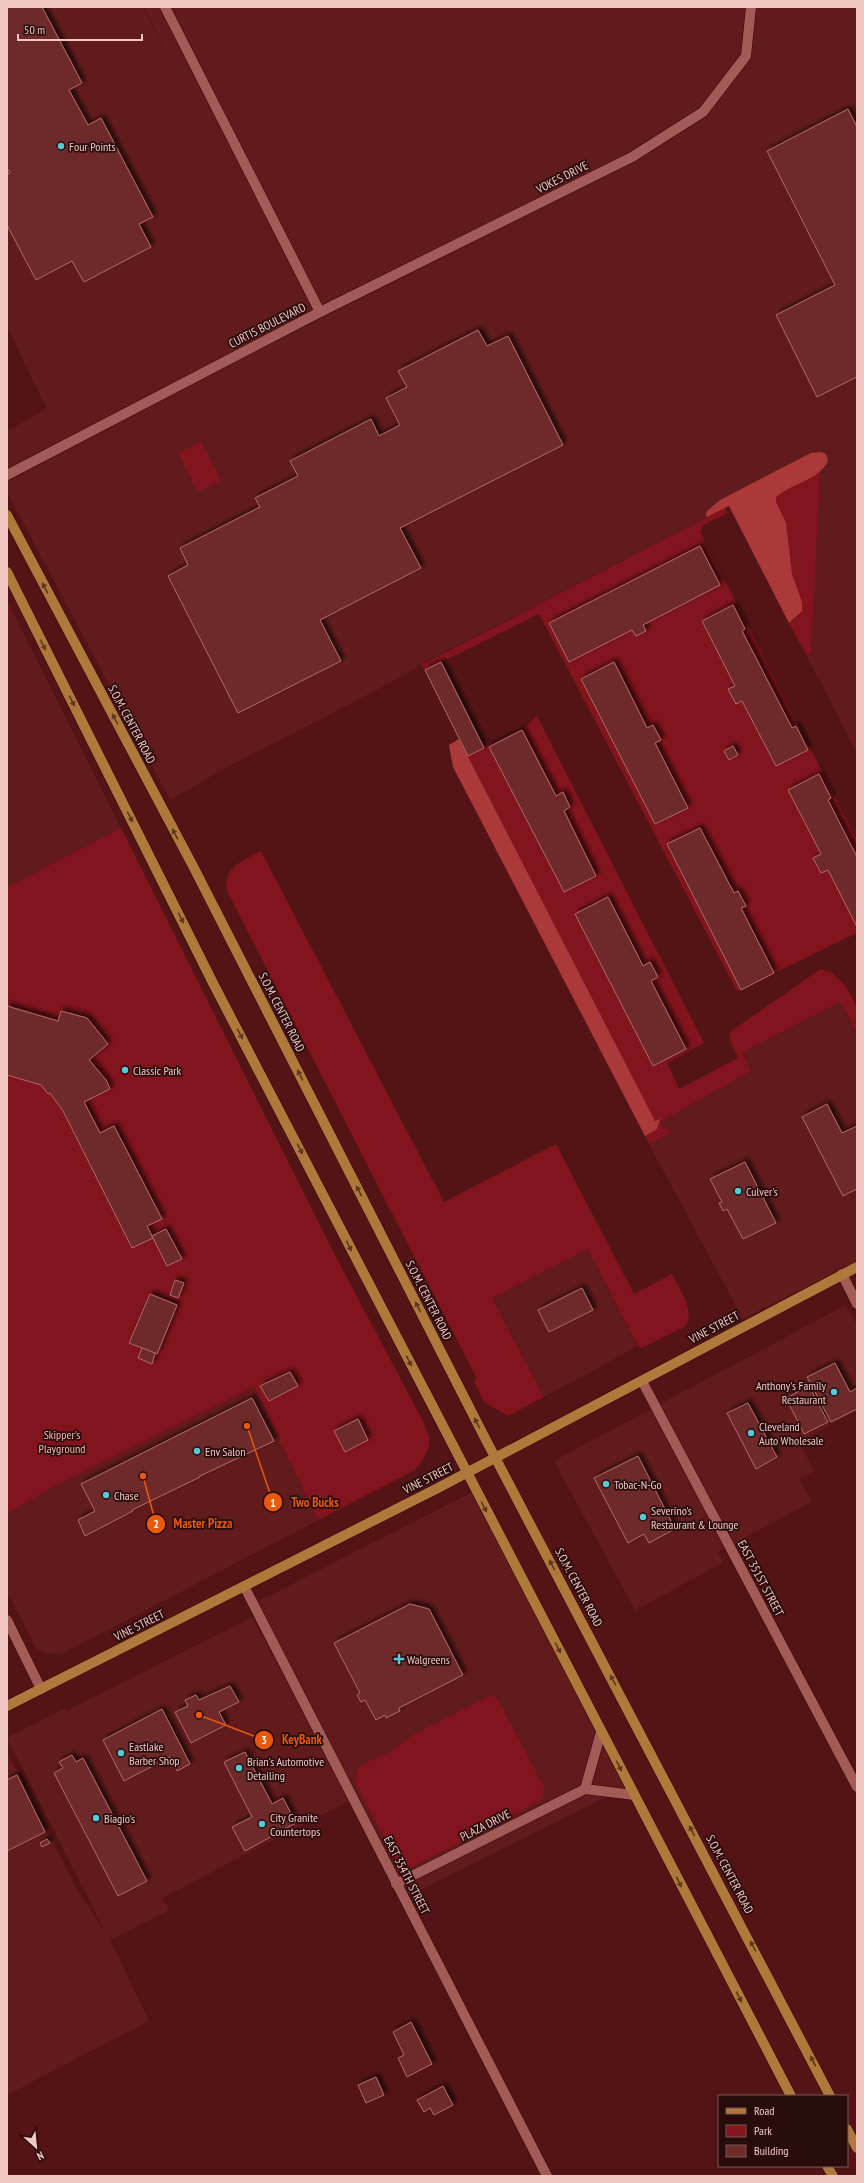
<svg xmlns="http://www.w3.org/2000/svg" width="864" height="2183" font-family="'PT Sans Narrow',sans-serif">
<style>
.built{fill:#621b1c}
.green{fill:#82141d}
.forest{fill:#ac393a}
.building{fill:#6e2c2b;stroke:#b26965;filter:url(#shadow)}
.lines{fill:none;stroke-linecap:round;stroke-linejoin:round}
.minor-casing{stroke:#310205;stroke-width:11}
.major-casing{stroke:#310205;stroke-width:11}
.minor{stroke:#a25b57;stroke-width:10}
.major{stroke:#af793c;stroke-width:10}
.oneway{fill:#5e381f}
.poi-dot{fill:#52cbd7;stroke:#280c0c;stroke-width:1.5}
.labels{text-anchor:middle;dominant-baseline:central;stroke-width:3.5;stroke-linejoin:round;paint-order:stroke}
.poi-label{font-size:12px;fill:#f0c7c3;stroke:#280c0c;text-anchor:start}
.street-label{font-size:12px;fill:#f0c7c3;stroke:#280c0c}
.park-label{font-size:12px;fill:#f3b6b1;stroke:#280c0c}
.leader{fill:none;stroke:#e8590c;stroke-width:1.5}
.callout-dot{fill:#e8590c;stroke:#280c0c;stroke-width:1.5}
.mark-label{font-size:12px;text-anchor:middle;font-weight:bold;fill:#fff}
.callout-label{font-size:13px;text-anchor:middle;font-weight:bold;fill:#e8590c;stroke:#280c0c;stroke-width:3.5;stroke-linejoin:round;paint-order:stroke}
</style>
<defs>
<filter id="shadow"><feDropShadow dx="3.5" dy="-3.5" stdDeviation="2" flood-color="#0009"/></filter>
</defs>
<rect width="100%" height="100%" fill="#541416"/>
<g class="built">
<path d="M7 7H143L183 88 144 7H857V753L729 506 421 664 405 675 222 770 170 800 7 492V431L47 409 7 327Z"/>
<path d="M7 601 121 828 7 887Z"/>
<path d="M841 1002 857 1033V1261L743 1319 649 1144 671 1133V1130L661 1127 662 1121 751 1071 742 1052Z"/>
<path d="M588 1249 638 1346 544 1397 492 1298Z"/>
<path d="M846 1305 857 1325V1410L799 1442 814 1471 800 1479 812 1502 718 1552 723 1563 635 1610 554 1461Z"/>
<path d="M254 1387 318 1520 62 1654 44 1653 36 1648 7 1592V1514L53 1487Z"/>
<path d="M473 1492 626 1787 408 1896 257 1602Z"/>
<path d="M252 1617 350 1800 162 1898 169 1910 110 1940 149 2021 7 2095V1752L77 1890 107 1935 7 1738 66 1708 71 1717 68 1710Z"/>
</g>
<g class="green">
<path d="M201 441 221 481 198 492 178 453Z"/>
<path d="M820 471 811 654H806L789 623 795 619 802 602 792 574 786 523 776 502V497L781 493Z"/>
<path d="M725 508 728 513 703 525 700 532 857 840V933L737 991 539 614 425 670 421 665Z"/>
<path d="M537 716 704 1043 667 1063 679 1089 738 1058 730 1040V1032L819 970C835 967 855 996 857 1011 858 1018 857 1026 857 1033L841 1002 742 1052 751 1071 662 1121 661 1127 670 1129 671 1133 649 1144 645 1136 657 1129 659 1120 655 1122 468 756 522 730Z"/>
<path d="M121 828 334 1253 425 1425 429 1438V1447L422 1461 415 1470 318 1520 254 1387 53 1487 7 1514V887Z"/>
<path d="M261 851 444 1202 556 1144 634 1294 672 1274C679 1289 695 1309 686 1326L642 1348 638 1346 588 1249 492 1298 544 1397 508 1416 484 1402 474 1382 477 1379 227 891C222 868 244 860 261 851Z"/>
<path d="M491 1695 497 1698 545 1789 541 1800 414 1866 407 1868 399 1866 355 1782 357 1770 361 1765 391 1751 413 1735Z"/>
</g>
<g class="forest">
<path d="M821 452 826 454 828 461C819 480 791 484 776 497V502L786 523 792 574 802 602V611L789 623 729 506 707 517 706 515 707 511 720 500 811 453Z"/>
<path d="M459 739 655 1121 660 1119 657 1129 645 1136 453 767 449 745Z"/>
</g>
<g class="building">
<path d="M7 7H42L82 83 69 90 88 125 101 118 153 217 139 224 151 247 84 282 72 261 36 280 7 225V174L10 173 7 168Z"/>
<path d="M848 109 857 127V377L817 397 776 315 835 285 767 151Z"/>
<path d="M478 330 487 346 508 336 563 445 400 528 421 568 320 620 341 661 238 713 168 576 188 565 180 548 260 507 255 498 298 476 290 461 371 419 379 436 400 425 386 398 407 387 398 371Z"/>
<path d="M700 546 720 585 643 625 646 631 636 636 632 630 569 662 549 623Z"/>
<path d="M733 605 745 629 742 631 792 728 796 726 808 750 776 766 742 701 736 704 728 689 735 686 702 621Z"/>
<path d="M441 662 484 748 468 756 425 670Z"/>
<path d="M614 662 647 728 653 725 661 740 655 743 688 808 655 824 581 679Z"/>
<path d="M522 730 556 796 563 792 570 807 564 811 596 876 564 892 489 747Z"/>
<path d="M733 746 738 755 729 760 724 751Z"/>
<path d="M819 774 831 798 828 800 857 857V927L828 870 821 873 813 858 821 854 788 790Z"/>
<path d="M700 828 734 893 738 891 746 906 741 908 774 973 741 990 667 844Z"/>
<path d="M608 897 643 966 650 962 658 977 651 981 686 1049 653 1066 575 914Z"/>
<path d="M7 1006 58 1021 61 1011 87 1018 108 1044 89 1060 106 1080 110 1089 84 1102 100 1133 114 1126 162 1219 147 1226 153 1238 132 1248 63 1111 50 1093 48 1094 41 1085 7 1075Z"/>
<path d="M827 1104 842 1133 857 1126V1189L843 1196 802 1117Z"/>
<path d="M745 1162 776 1223 743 1239 727 1209 723 1211 719 1203 722 1202 710 1179Z"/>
<path d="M166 1229 182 1259 167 1266 152 1236Z"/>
<path d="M175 1280 184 1283 178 1298 170 1295Z"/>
<path d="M582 1288 593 1310 549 1332 538 1310Z"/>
<path d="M150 1294 177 1305 157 1354 129 1343Z"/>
<path d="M142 1348 155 1353 152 1364 138 1358Z"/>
<path d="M835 1363 850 1392 857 1388V1409L831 1422 807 1377Z"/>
<path d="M290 1372 298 1386 269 1401 260 1386Z"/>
<path d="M809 1386 828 1422 804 1434 786 1398Z"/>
<path d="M252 1398 274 1441 200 1476V1477L132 1510 133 1511 85 1536 78 1520 95 1511 81 1484Z"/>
<path d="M748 1403 777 1457 756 1469 727 1413Z"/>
<path d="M358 1419 368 1440 345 1452 334 1431Z"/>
<path d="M638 1456 675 1529 649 1543 644 1534 628 1543 594 1478Z"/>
<path d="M410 1604 429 1609 463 1675 399 1708 400 1711 386 1718 385 1715 376 1720 365 1700 361 1702 357 1695 360 1693 334 1643Z"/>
<path d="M230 1686 239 1702 219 1712 226 1725 191 1743 175 1712 188 1706 185 1700 196 1695 199 1700Z"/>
<path d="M162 1709 190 1764 177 1771 170 1757 124 1781 103 1740Z"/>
<path d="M245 1752 272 1804 283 1798 296 1823 245 1851 232 1827 252 1817 224 1762Z"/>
<path d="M72 1755 76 1762 83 1758 147 1881 118 1896 54 1773 63 1768 59 1762Z"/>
<path d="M17 1775 45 1832 7 1851V1780Z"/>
<path d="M47 1839 50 1843 42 1847 40 1843Z"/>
<path d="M411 2022 432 2064 407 2077 398 2058 404 2055 393 2032Z"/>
<path d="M376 2077 384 2095 366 2103 358 2085Z"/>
<path d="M443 2086 453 2105 434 2115 430 2108 424 2112 417 2100Z"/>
</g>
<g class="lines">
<defs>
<g id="minor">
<path d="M165 7 320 312"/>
<path d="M7 475 320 312 632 157 703 112 746 56 751 7"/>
<path d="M842 1274 857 1304"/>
<path d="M642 1381 857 1787"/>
<path d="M244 1586 547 2176"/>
<path d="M7 1620 41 1689"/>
<path d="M585 1789 601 1732"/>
<path d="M396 1884 585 1789 634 1795"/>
</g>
<g id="major">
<path d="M7 515 194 868 487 1442 830 2096"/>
<path d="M7 572 214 985 791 2096"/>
<path d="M7 1706 436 1489 857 1267"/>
<path d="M847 2129 857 2148"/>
<path d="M827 2166 833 2176"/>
</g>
</defs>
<use href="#minor" class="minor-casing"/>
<use href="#major" class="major-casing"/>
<use href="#minor" class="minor"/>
<use href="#major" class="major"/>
</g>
<defs><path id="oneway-solid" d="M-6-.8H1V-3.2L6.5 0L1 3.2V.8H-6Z"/></defs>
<g class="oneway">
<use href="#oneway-solid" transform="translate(45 588) rotate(-118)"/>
<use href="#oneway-solid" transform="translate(43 645) rotate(63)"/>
<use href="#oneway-solid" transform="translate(72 701) rotate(63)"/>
<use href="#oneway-solid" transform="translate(115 719) rotate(-118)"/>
<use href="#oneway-solid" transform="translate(130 817) rotate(63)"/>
<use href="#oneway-solid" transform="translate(175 834) rotate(-118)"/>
<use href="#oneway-solid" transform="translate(181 918) rotate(63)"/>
<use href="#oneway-solid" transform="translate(240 1034) rotate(63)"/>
<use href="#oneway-solid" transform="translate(300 1075) rotate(-117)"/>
<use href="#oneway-solid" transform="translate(300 1149) rotate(63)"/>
<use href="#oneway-solid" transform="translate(359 1191) rotate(-117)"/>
<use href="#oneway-solid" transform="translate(349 1246) rotate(63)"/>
<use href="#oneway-solid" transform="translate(418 1307) rotate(-117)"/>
<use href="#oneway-solid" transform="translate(409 1361) rotate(63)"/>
<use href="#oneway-solid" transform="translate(477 1423) rotate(-117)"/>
<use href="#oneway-solid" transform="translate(484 1507) rotate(63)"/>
<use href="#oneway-solid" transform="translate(552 1565) rotate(-118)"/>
<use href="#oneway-solid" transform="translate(558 1648) rotate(63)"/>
<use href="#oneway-solid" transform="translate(613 1680) rotate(-118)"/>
<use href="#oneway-solid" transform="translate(619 1766) rotate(63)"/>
<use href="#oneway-solid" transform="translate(692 1831) rotate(-118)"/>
<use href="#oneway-solid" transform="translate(679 1882) rotate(63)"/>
<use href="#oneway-solid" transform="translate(753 1946) rotate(-118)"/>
<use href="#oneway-solid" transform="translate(739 1997) rotate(63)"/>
<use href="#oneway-solid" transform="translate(813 2061) rotate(-117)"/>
</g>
<g class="poi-dot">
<circle cx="61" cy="146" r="4"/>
<circle cx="125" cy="1070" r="4"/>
<circle cx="738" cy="1191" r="4"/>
<circle cx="834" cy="1392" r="4"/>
<circle cx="751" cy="1433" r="4"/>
<circle cx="197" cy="1451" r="4"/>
<circle cx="606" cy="1484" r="4"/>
<circle cx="106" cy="1495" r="4"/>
<circle cx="643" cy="1517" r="4"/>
<path d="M397 1653h4v4h4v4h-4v4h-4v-4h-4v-4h4z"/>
<circle cx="121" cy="1753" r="4"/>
<circle cx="239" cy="1768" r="4"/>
<circle cx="96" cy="1818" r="4"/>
<circle cx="262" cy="1824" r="4"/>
</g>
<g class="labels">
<g class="poi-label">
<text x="69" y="146">Four Points</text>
<text x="133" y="1070">Classic Park</text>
<text x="746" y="1191">Culver's</text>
<text x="826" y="1385" text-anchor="end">Anthony's Family<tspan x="826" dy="14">Restaurant</tspan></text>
<text x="759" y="1426">Cleveland<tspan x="759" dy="14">Auto Wholesale</tspan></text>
<text x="205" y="1451">Env Salon</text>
<text x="614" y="1484">Tobac-N-Go</text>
<text x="114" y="1495">Chase</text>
<text x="651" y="1510">Severino's<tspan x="651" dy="14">Restaurant &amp; Lounge</tspan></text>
<text x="407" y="1659">Walgreens</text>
<text x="129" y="1746">Eastlake<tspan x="129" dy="14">Barber Shop</tspan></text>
<text x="247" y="1761">Brian's Automotive<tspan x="247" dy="14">Detailing</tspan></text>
<text x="270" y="1817">City Granite<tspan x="270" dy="14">Countertops</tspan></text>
<text x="104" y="1818">Biagio's</text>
</g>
<g class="street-label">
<text transform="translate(562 177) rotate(-27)">VOKES DRIVE</text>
<text transform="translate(267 325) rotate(-27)">CURTIS BOULEVARD</text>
<text transform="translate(132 724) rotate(62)">S.O.M. CENTER ROAD</text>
<text transform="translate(282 1012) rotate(63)">S.O.M. CENTER ROAD</text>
<text transform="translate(429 1300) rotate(63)">S.O.M. CENTER ROAD</text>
<text transform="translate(714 1327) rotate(-28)">VINE STREET</text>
<text transform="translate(428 1478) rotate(-27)">VINE STREET</text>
<text transform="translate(761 1578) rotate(62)">EAST 351ST STREET</text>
<text transform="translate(579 1587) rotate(62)">S.O.M. CENTER ROAD</text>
<text transform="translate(139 1625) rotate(-27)">VINE STREET</text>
<text transform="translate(485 1825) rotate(-27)">PLAZA DRIVE</text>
<text transform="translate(730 1874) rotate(62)">S.O.M. CENTER ROAD</text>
<text transform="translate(407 1875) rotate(63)">EAST 354TH STREET</text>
</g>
<g class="park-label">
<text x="62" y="1434">Skipper's<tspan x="62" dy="14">Playground</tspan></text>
</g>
</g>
<path class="leader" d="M247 1426L273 1502M143 1476L156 1524M199 1715L264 1740"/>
<g class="callout-dot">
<circle cx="247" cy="1426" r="4"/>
<circle cx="143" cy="1476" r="4"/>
<circle cx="199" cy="1715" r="4"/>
<circle cx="273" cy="1502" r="10"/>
<circle cx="156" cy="1524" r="10"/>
<circle cx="264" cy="1740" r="10"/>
</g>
<g class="mark-label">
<text x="273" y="1507">1</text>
<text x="156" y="1528">2</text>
<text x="264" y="1744">3</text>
</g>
<g class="callout-label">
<text x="315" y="1507">Two Bucks</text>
<text x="203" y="1528">Master Pizza</text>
<text x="302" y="1744">KeyBank</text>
</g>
<rect width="864" height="2183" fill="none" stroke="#f0c7c3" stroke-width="16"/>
<rect x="718" y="2095" width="130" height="72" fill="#280c0c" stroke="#785755"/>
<rect x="726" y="2108" width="20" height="6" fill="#af793c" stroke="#785755"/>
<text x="754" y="2115" font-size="12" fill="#f0c7c3">Road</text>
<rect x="726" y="2125" width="20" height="12" fill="#82141d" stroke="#785755"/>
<text x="754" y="2135" font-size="12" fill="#f0c7c3">Park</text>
<rect x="726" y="2145" width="20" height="12" fill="#6e2c2b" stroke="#785755"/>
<text x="754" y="2155" font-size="12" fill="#f0c7c3">Building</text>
<g transform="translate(36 2147) rotate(153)" stroke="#280c0c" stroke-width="3" paint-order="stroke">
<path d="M0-3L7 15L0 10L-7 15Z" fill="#f0c7c3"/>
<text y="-6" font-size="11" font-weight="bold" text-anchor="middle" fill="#f0c7c3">N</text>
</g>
<path d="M18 34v6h124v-6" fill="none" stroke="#f0c7c3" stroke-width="2"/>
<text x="24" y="34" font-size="12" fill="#f0c7c3" stroke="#280c0c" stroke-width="3" paint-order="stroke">50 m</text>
</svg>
